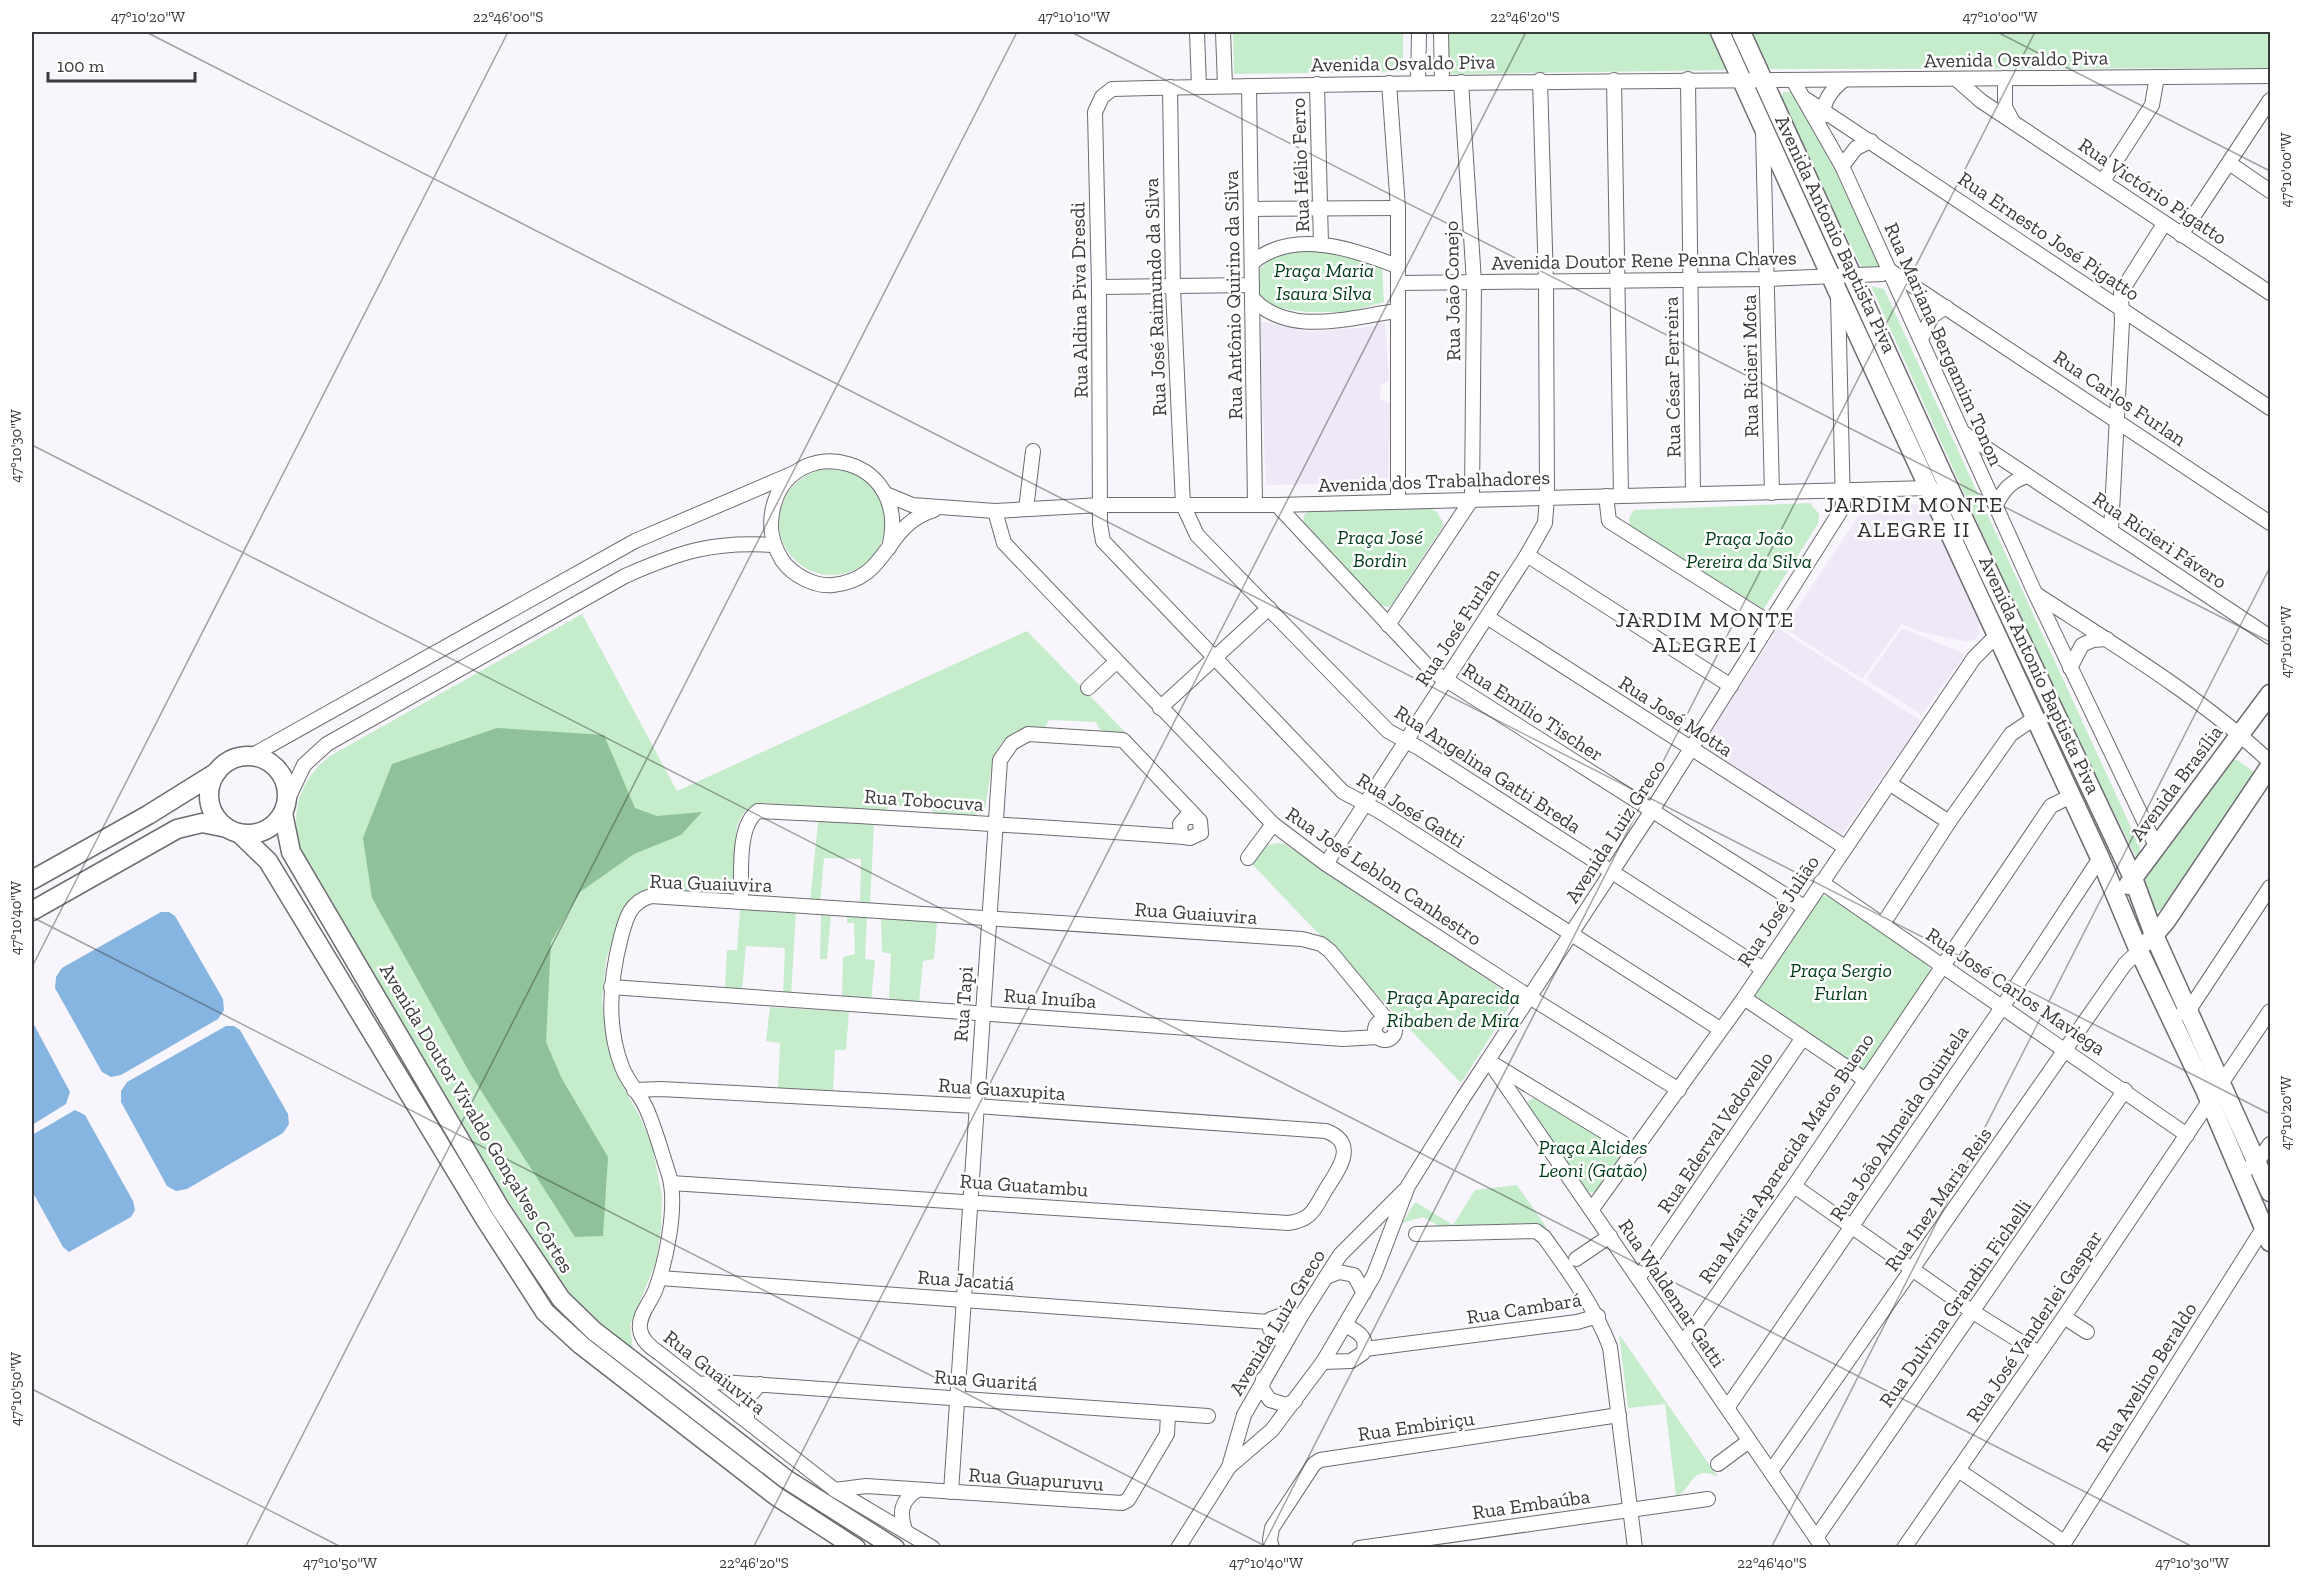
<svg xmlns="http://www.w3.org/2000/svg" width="2302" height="1579" font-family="'Zilla Slab',serif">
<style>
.built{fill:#efe9f7}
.green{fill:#c5eccb}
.forest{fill:#8fc298}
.water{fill:#86b5e1}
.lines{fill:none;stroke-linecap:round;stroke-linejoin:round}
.minor-casing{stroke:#6e6b71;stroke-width:16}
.major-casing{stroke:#6e6b71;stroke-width:21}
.minor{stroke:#fff;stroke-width:14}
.major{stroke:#fff;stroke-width:18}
.ticks{fill:none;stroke:#3a393b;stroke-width:1.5;stroke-opacity:0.45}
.labels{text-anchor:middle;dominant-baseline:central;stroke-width:5;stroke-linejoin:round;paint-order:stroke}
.street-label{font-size:20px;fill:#3a393b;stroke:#fff}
.park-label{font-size:20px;font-style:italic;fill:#003c15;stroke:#fff}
.quarter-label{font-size:22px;letter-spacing:1.5px;fill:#322f34;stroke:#fff}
.neatline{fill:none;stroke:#3a393b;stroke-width:2}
.ticks-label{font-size:15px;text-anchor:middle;fill:#3a393b}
</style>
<rect width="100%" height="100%" fill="#f8f5fc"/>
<g class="built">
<path d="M1259 321 1309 332 1368 327 1385 322 1389 380 1381 385 1380 400 1390 403 1388 483 1266 485Z"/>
<path d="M1904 503 1920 505 1931 516 1979 622V633L1976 639 1968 642 1917 631 1902 624 1862 679 1784 628 1864 508Z"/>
<path d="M1778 628 1921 721 1841 836 1700 747Z"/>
<path d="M1902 628 1965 654 1922 715 1866 679Z"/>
</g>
<g class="green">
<path d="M1233 32H1403V72L1234 74Z"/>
<path d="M1448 32H1709L1727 70 1450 74Z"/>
<path d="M1749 32H2270V68L1769 69Z"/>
<path d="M1783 92H1791L1836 172 1880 268H1862L1781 104Z"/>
<path d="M1285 250 1344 253 1382 267 1384 302 1347 312H1308L1277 308 1258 296 1260 268Z"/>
<path d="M1871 286 1884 289 2140 847V853L2136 857 2046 675Z"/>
<circle cx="832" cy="522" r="53"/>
<path d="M1810 503 1819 514 1818 524 1763 610 1630 529 1629 518 1634 510Z"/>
<path d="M1429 508 1437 512 1444 525 1392 604 1388 607 1381 605 1303 524 1304 515 1310 510Z"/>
<path d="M582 614 677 791 1027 631 1127 734 1100 730 1096 722 1049 720 1045 727C987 729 994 764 985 808L973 817 936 815 931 809 890 805 885 812 765 803C711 810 756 882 717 895L646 890 636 894 622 911 606 960 602 1000 607 1045 616 1074 639 1115 652 1146 662 1196 661 1229 656 1262 630 1325 633 1350 593 1318 564 1287 491 1174 303 854C288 817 298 781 330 756Z"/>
<path d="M2233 760H2237L2254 772 2252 777 2167 907 2153 913 2140 884Z"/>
<path d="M818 822 874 824 870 905 860 904 861 859 824 858 820 903 810 902Z"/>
<path d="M1278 843 1285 844 1509 994 1511 1002 1508 1009 1461 1083 1251 863 1268 845Z"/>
<path d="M1823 896H1831L1928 963 1931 973 1868 1067 1862 1070 1752 996 1818 897Z"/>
<path d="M740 910 796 913 791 996H783L785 948 746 946 742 990 725 988 727 950H737Z"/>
<path d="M821 915 831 916 827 959H820Z"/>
<path d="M847 916 867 917 865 959 875 960 871 1001 842 998 843 957 855 954 854 923H847Z"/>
<path d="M881 919 937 922 934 959 923 961 919 1003 889 998 891 954 882 952Z"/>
<path d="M770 1007 849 1012 846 1050H835L833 1092 778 1088 780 1043 766 1041Z"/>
<path d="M1534 1098 1611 1143 1622 1154 1620 1161 1594 1193 1587 1191 1529 1106 1528 1101Z"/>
<path d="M1517 1185 1547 1228 1523 1223 1451 1233 1423 1217 1402 1223 1415 1202 1453 1225 1475 1190Z"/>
<path d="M1619 1334 1718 1477C1691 1463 1693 1489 1676 1496L1665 1404 1628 1408Z"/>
</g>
<path class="forest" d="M497 728 604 735 635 808 657 816 702 812 681 835 634 854 580 892 551 942 546 1042 562 1079 608 1157 603 1236 575 1237 471 1075 372 898 363 838 392 764Z"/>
<g class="water">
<path d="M161 912H169L175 916 223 999 224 1010 218 1019 121 1075 111 1077 102 1072 55 988 56 977 62 968Z"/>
<path d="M32 1021 70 1092 66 1104 32 1125Z"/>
<path d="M226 1026H234L240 1030 288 1114 289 1124 283 1133 187 1189 176 1191 167 1186 121 1102V1091L127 1082Z"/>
<path d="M75 1110 85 1115 133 1201 135 1210 131 1217 69 1252 63 1247 32 1191V1135Z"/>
</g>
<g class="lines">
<defs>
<g id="minor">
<path d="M1197 32 1199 87"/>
<path d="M1223 32 1225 86"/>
<path d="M1441 32 1442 82"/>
<path d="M2005 78V107L2012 120"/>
<path d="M1688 79 1693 494"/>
<path d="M1956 79 1981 101 2270 293"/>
<path d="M1614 80 1621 495"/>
<path d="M1418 82 1419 32"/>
<path d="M1794 82 1842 166 2035 593 2156 846"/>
<path d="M1389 83 1398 208V501"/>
<path d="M1317 84 1321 245"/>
<path d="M1249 86 1255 504"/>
<path d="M1170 87 1173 288 1183 505 1197 535 1388 731 1419 748 1763 969"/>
<path d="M1807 100 2270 408"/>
<path d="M1823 116C1823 100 1832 89 1844 80"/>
<path d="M1763 132 1772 493"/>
<path d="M2229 163 2270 191"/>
<path d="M1842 166 1856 148 1871 141"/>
<path d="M2103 181 2152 105 2157 77"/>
<path d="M1251 209 1398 208"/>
<path d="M2181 235 2270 100"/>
<path d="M1252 263C1293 228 1353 249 1397 266"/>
<path d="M1399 283 1767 279 1882 274 1889 270 2270 523"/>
<path d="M1099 287 1252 285"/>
<path d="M1252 298C1289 338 1350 317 1397 311"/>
<path d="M1921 339 1932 316 1946 307"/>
<path d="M1965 434 2270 637"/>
<path d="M888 495 912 505 995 511 1101 505H1277L1929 488 1954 499"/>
<path d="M1606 496 1609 521 1770 623"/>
<path d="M1277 505 1432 671 1804 907"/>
<path d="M1996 505C2004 489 2010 482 2027 476"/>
<path d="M1026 509 1033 451"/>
<path d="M995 511 1004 543 1273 824 1326 864 1531 998 1679 1090"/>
<path d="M2111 530 2122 322 2121 292 2164 224"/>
<path d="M889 548C913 456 795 431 774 504 768 525 771 542 782 560 792 575 815 587 833 585 891 579 883 525 934 510"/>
<path d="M1527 555 1731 686"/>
<path d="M2036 594C2116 646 2201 697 2270 762"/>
<path d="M1487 617 1845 847"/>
<path d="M1388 625 1472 499 1474 282 1461 82"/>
<path d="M2070 668 2082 645 2093 640 2107 639"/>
<path d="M1088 688 1116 662"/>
<path d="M1160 708 1269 608"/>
<path d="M251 756 635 541 794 473"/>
<path d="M1889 783 1949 822"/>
<path d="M287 801 304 765 327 744 625 576C679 552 713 541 773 545"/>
<path d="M1184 837 1181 833 1180 824 1186 817H1195"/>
<path d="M1248 858 1273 824"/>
<path d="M1326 864 1527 555 1545 523 1547 497 1546 283 1540 80"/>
<path d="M1821 882 2187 1135"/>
<path d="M741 902C742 877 736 826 758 811 900 817 1042 827 1184 837L1190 838 1201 833 1200 821 1123 740 1028 734 1012 743 1000 760 951 1492"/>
<path d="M1883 924 1949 822 2011 734 2035 718"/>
<path d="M611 987 1343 1039 1378 1037"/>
<path d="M1744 998 1864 1079"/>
<path d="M2183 1013 2189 1010 2270 887"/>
<circle cx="1385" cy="1030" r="10"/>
<path d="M1720 1029 1379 811 1343 792 1103 541 1100 524 1099 287 1095 112 1102 97 1112 89C1498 80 1884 80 2270 76"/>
<path d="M1489 1061 1823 1548"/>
<path d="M1495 1065 1636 1151"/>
<path d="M634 1090 661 1089 976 1106 1326 1131C1360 1144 1337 1171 1325 1191 1320 1199 1316 1209 1309 1215 1303 1220 1296 1222 1288 1223L671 1183"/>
<path d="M2241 1173 2257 1162 2270 1144"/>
<path d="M1794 1186 1973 1312 2039 1353"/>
<path d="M1592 1209 1744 998 1974 658 1997 635"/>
<path d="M1416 1234 1536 1231 1544 1237C1570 1273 1594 1306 1610 1347L1635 1548"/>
<path d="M1576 1259 1610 1236"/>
<path d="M1326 1277 1339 1272 1354 1275 1364 1293"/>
<path d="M1639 1277 1802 1039"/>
<path d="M660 1278 1269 1322"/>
<path d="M2064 1317 2087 1332"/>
<path d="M1683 1343 1794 1186 2051 806 2071 796"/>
<path d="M1284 1344 1270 1329 1271 1319 1285 1314 1301 1316"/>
<path d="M1365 1349 1577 1322 1598 1316"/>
<path d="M1323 1362 1351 1361 1363 1353C1369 1337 1358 1332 1345 1325"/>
<path d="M1263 1379 1262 1389 1270 1400 1286 1405 1295 1401"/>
<path d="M699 1384 722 1382 1208 1416"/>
<path d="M1727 1408 2003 1006 2100 858"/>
<path d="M747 1421V1399L760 1384"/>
<path d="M1718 1464 1749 1441"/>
<path d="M1229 1467 1272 1430 1323 1362 1374 1275 1408 1186 1463 1098 1651 812 1843 507 1838 297"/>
<path d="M1958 1470 2064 1542"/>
<path d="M1771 1471 2125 964 2139 951"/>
<path d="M835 1490 866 1486 1122 1503 1128 1500 1167 1434 1168 1414"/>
<path d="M905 1530C899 1512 901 1501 917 1490"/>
<path d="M1816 1538 2125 1090"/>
<path d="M933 1548 835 1490 659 1353C650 1347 641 1340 640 1329 638 1316 650 1303 655 1291 666 1262 678 1205 669 1175 662 1154 656 1131 647 1110 641 1095 628 1083 622 1067 606 1026 610 979 621 937 626 918 630 902 651 896L1302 939 1321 944 1330 951 1387 1020"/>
<path d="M1178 1548 1229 1467 1244 1415 1301 1316 1340 1255 1405 1190"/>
<path d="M1272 1548 1270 1540 1272 1528 1314 1464 1320 1460 1619 1415"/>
<path d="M1359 1548 1708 1499"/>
<path d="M1904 1548 2064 1317 2270 1011"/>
<path d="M2061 1548 2264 1227"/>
</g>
<g id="major">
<path d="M1720 32 1838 292 2100 858 2139 951 2205 1090 2270 1242"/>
<path d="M1741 32 1943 475 2133 878 2154 935 2270 1192"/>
<circle cx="248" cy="795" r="39"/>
<path d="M283 813 291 852 500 1208 561 1299 594 1331 786 1479 895 1548"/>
<path d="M239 833 268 861 485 1219 545 1312 581 1345 776 1496 856 1548"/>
<path d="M32 880 148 815 217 772"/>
<path d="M2128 885 2270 694"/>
<path d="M32 911 177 829 202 823 227 828"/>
<path d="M2149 941 2166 921 2270 766"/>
</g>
</defs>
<use href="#minor" class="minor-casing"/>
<use href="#major" class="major-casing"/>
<use href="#minor" class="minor"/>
<use href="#major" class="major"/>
</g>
<path class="ticks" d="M146 32 2270 1114M1071 32 2270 642M1997 32 2270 171M32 445 2195 1548M32 917 1269 1548M32 967 508 32M32 1389 343 1548M245 1548 1017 32M753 1548 1526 32M1262 1548 2035 32M1771 1548 2270 567"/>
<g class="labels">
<g class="street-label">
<text transform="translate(2016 59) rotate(-1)">Avenida Osvaldo Piva</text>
<text transform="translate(1403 63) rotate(-1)">Avenida Osvaldo Piva</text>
<text transform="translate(1300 165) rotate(-92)">Rua Hélio Ferro</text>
<text transform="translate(2153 191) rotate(34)">Rua Victório Pigatto</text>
<text transform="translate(1836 234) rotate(65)">Avenida Antonio Baptista Piva</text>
<text transform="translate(2049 236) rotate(34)">Rua Ernesto José Pigatto</text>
<text transform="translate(1644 260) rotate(-1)">Avenida Doutor Rene Penna Chaves</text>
<text transform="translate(1452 291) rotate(-91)">Rua João Conejo</text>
<text transform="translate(1233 295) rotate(-91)">Rua Antônio Quirino da Silva</text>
<text transform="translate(1155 297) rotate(-92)">Rua José Raimundo da Silva</text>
<text transform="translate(1079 300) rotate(-91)">Rua Aldina Piva Dresdi</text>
<text transform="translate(1944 344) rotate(66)">Rua Mariana Bergamim Tonon</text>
<text transform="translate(1750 366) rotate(-91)">Rua Ricieri Mota</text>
<text transform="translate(1672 377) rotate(-91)">Rua César Ferreira</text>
<text transform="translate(2120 398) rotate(34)">Rua Carlos Furlan</text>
<text transform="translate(1434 481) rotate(-2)">Avenida dos Trabalhadores</text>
<text transform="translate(2160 540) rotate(34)">Rua Ricieri Fávero</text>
<text transform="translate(1457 627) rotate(-57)">Rua José Furlan</text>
<text transform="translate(2040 675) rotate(65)">Avenida Antonio Baptista Piva</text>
<text transform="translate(1533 712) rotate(33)">Rua Emílio Tischer</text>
<text transform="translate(1676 716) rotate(33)">Rua José Motta</text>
<text transform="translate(1488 769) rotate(33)">Rua Angelina Gatti Breda</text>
<text transform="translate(2176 783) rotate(-53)">Avenida Brasília</text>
<text transform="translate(924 800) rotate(4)">Rua Tobocuva</text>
<text transform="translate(1411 810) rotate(32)">Rua José Gatti</text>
<text transform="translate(1615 831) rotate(-57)">Avenida Luiz Greco</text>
<text transform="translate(1384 876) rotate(34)">Rua José Leblon Canhestro</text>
<text transform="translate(711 883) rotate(2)">Rua Guaiuvira</text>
<text transform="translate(1778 911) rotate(-56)">Rua José Julião</text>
<text transform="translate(1196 913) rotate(4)">Rua Guaiuvira</text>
<text transform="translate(2016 991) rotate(34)">Rua José Carlos Maviega</text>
<text transform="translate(1050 998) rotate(4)">Rua Inuíba</text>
<text transform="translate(963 1004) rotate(-86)">Rua Tapi</text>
<text transform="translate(1002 1089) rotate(4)">Rua Guaxupita</text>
<text transform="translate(477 1118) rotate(59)">Avenida Doutor Vivaldo Gonçalves Côrtes</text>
<text transform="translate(1899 1123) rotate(-56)">Rua João Almeida Quintela</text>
<text transform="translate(1715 1132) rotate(-56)">Rua Ederval Vedovello</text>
<text transform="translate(1786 1158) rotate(-56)">Rua Maria Aparecida Matos Bueno</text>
<text transform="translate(1024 1185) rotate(4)">Rua Guatambu</text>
<text transform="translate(1938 1199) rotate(-55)">Rua Inez Maria Reis</text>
<text transform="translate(966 1280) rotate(4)">Rua Jacatiá</text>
<text transform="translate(1672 1293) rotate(56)">Rua Waldemar Gatti</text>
<text transform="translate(1955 1303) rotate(-55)">Rua Dulvina Grandin Fichelli</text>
<text transform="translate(1524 1308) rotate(-9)">Rua Cambará</text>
<text transform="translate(1277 1322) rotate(-59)">Avenida Luiz Greco</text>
<text transform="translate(2034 1326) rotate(-56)">Rua José Vanderlei Gaspar</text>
<text transform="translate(715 1372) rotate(38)">Rua Guaiuvira</text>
<text transform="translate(2146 1377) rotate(-58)">Rua Avelino Beraldo</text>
<text transform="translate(986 1380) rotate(4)">Rua Guaritá</text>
<text transform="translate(1416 1426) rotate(-8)">Rua Embiriçu</text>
<text transform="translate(1036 1479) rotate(4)">Rua Guapuruvu</text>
<text transform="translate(1531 1504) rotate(-8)">Rua Embaúba</text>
</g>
<g class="park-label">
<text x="1324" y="270">Praça Maria<tspan x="1324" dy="23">Isaura Silva</tspan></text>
<text x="1380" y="537">Praça José<tspan x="1380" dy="23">Bordin</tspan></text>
<text x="1749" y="538">Praça João<tspan x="1749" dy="23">Pereira da Silva</tspan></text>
<text x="1841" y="970">Praça Sergio<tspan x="1841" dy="23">Furlan</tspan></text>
<text x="1453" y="997">Praça Aparecida<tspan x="1453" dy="23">Ribaben de Mira</tspan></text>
<text x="1593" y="1147">Praça Alcides<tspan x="1593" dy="23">Leoni (Gatão)</tspan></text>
</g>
<g class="quarter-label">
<text x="1914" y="504">JARDIM MONTE<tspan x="1914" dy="25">ALEGRE II</tspan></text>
<text x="1705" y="619">JARDIM MONTE<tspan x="1705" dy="25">ALEGRE I</tspan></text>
</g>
</g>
<rect width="2302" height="1579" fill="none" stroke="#ffffff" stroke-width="66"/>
<path d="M48 72v9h147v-9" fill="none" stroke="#3a393b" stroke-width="3"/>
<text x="57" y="72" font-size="18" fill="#3a393b" stroke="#ffffff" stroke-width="4.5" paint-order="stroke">100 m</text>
<rect x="33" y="33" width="2236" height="1513" class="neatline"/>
<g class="ticks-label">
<text x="148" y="22">47°10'20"W</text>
<text x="508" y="22">22°46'00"S</text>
<text x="1074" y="22">47°10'10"W</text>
<text x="1525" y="22">22°46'20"S</text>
<text x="2000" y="22">47°10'00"W</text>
<text transform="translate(2286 170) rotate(-90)" y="5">47°10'00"W</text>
<text transform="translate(16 446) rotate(-90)" y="5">47°10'30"W</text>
<text transform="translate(2286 642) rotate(-90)" y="5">47°10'10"W</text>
<text transform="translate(16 918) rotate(-90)" y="5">47°10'40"W</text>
<text transform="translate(2286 1113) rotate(-90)" y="5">47°10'20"W</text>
<text transform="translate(16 1389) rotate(-90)" y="5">47°10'50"W</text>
<text x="340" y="1568">47°10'50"W</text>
<text x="754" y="1568">22°46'20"S</text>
<text x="1266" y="1568">47°10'40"W</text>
<text x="1772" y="1568">22°46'40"S</text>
<text x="2192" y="1568">47°10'30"W</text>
</g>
</svg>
